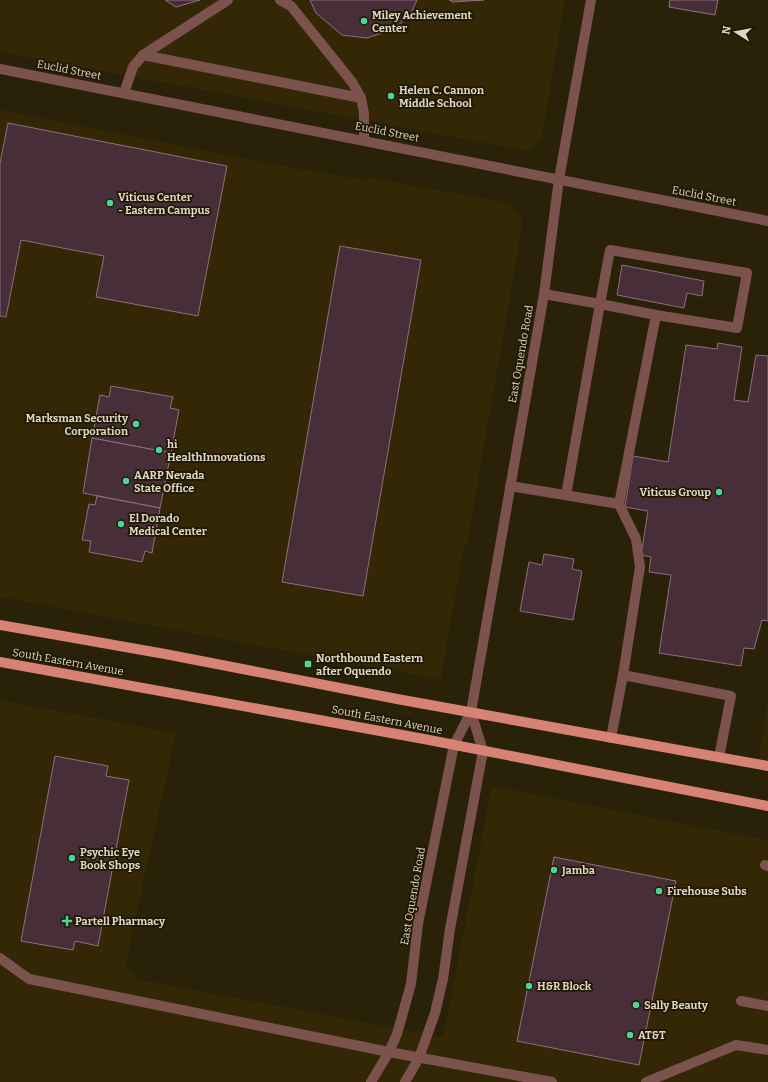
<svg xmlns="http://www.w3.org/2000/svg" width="768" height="1082" font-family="Bitter,serif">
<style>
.built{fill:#332706}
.building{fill:#472e39;stroke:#8e707c}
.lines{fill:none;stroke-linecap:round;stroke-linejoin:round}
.lane{stroke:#7c534c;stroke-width:10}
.street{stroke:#7c534c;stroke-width:10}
.primary{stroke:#d68275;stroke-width:10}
.poi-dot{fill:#4bd49b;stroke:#201801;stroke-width:1.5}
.labels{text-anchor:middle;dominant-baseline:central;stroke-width:3.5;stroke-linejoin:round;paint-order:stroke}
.poi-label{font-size:11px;font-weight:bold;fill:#ddd8c9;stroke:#201801;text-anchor:start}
.street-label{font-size:11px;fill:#ddd8c9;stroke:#201801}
</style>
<rect width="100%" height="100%" fill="#2a2109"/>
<g class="built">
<path d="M0 0H565L542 139 528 151 0 52Z"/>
<path d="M0 110 289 167 365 180 366 177 510 203 523 221 467 545H464L441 680 0 597Z"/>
<path d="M0 700 176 733 126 963 136 979 443 1037 492 786 768 840V1082H0Z"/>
<path d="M768 701V766L758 764Z"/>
</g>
<g class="building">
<path d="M165 0H200L176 7Z"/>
<path d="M310 0H417L412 11 395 29 367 38 342 35 316 13Z"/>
<path d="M449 0H484L453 2Z"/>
<path d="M670 0H718L715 15 669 7Z"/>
<path d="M8 123 227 166 198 316 96 297 104 256 21 240 6 317 0 316V163Z"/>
<path d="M340 246 421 260 363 596 282 582Z"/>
<path d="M622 265 704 281 702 296 687 293 684 308 617 295Z"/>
<path d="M718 343 742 347 734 400 748 402 756 355 768 356V621L762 620 754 649 744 648 741 666 659 653 671 575 649 572 651 557 641 555 648 511 625 507 633 456 668 462 686 345 717 349Z"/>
<path d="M111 386 173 397 170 408 179 410 171 453 92 438 100 395 109 397Z"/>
<path d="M92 438 171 453 160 508 83 493Z"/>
<path d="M97 496 160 508 152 553 145 551 142 562 89 552 91 541 82 540 89 504 95 505Z"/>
<path d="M544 554 574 559 572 569 582 571 573 620 520 611 529 562 542 565Z"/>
<path d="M55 756 108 766 106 776 129 780 98 946 75 941 73 950 21 941Z"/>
<path d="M554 857 676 881 639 1065 517 1041Z"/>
</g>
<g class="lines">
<g class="lane">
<path d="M280 0 291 6 352 82 361 98 364 113V139"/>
<path d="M143 55 361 98"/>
<path d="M124 93 133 67 143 55 228 0"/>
<path d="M544 294 600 304 610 250 747 273 737 328 656 315"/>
<path d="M510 486 619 504 636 539 640 567 623 675"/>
<path d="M566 495 600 304 656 315 619 504"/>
<path d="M611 738 623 675 731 696 719 757"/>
<path d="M765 865 768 866"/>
<path d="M0 958 29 979 34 980 389 1052 552 1082"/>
<path d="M741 1001 768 1006"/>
<path d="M646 1082 736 1045 768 1050"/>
</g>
<g class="street">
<path d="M0 69C256 119 512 169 768 221"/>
<path d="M371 1082 389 1052 397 1034 411 984 418 924 454 745 471 712 544 294 559 179 591 0"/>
<path d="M405 1082 419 1058 435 1013 443 979 450 929 483 751 471 712"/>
</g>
<g class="primary">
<path d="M0 625 165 654 397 699 768 766"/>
<path d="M0 662 424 739 768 806"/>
</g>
</g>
<g class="poi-dot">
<circle cx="364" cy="21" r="4"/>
<circle cx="391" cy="96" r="4"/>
<circle cx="110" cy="203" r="4"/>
<circle cx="136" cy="424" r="4"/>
<circle cx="159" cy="450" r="4"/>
<circle cx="126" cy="481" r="4"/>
<circle cx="719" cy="492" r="4"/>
<circle cx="121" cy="524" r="4"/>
<rect x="304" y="660" width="8" height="8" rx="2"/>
<circle cx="72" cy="858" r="4"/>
<circle cx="554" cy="870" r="4"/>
<circle cx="659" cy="891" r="4"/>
<path d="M65 915h4v4h4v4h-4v4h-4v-4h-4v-4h4z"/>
<circle cx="529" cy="986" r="4"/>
<circle cx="636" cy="1005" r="4"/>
<circle cx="630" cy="1035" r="4"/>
</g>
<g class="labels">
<g class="poi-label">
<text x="372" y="15">Miley Achievement<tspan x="372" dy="13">Center</tspan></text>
<text x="399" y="90">Helen C. Cannon<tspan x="399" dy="13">Middle School</tspan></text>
<text x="118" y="197">Viticus Center<tspan x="118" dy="13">- Eastern Campus</tspan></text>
<text x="128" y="418" text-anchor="end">Marksman Security<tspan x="128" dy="13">Corporation</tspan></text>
<text x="167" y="444">hi<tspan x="167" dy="13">HealthInnovations</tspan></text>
<text x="134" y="475">AARP Nevada<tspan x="134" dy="13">State Office</tspan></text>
<text x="711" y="492" text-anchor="end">Viticus Group</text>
<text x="129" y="518">El Dorado<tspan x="129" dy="13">Medical Center</tspan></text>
<text x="316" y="658">Northbound Eastern<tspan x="316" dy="13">after Oquendo</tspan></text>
<text x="80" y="852">Psychic Eye<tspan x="80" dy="13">Book Shops</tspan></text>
<text x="562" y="870">Jamba</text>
<text x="667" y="891">Firehouse Subs</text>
<text x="75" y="921">Partell Pharmacy</text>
<text x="537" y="986">H&amp;R Block</text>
<text x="644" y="1005">Sally Beauty</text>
<text x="638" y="1035">AT&amp;T</text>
</g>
<g class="street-label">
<text transform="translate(69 70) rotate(11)">Euclid Street</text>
<text transform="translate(387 132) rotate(11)">Euclid Street</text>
<text transform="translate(704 196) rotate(11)">Euclid Street</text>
<text transform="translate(521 354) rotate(-80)">East Oquendo Road</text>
<text transform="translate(68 662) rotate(10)">South Eastern Avenue</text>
<text transform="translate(387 720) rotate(11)">South Eastern Avenue</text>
<text transform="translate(413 896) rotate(-80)">East Oquendo Road</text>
</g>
</g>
<g transform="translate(736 32) rotate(281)" stroke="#201801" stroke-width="3" paint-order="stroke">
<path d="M0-3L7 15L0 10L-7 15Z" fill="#ddd8c9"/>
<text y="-6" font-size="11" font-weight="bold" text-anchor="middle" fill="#ddd8c9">N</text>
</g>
</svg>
